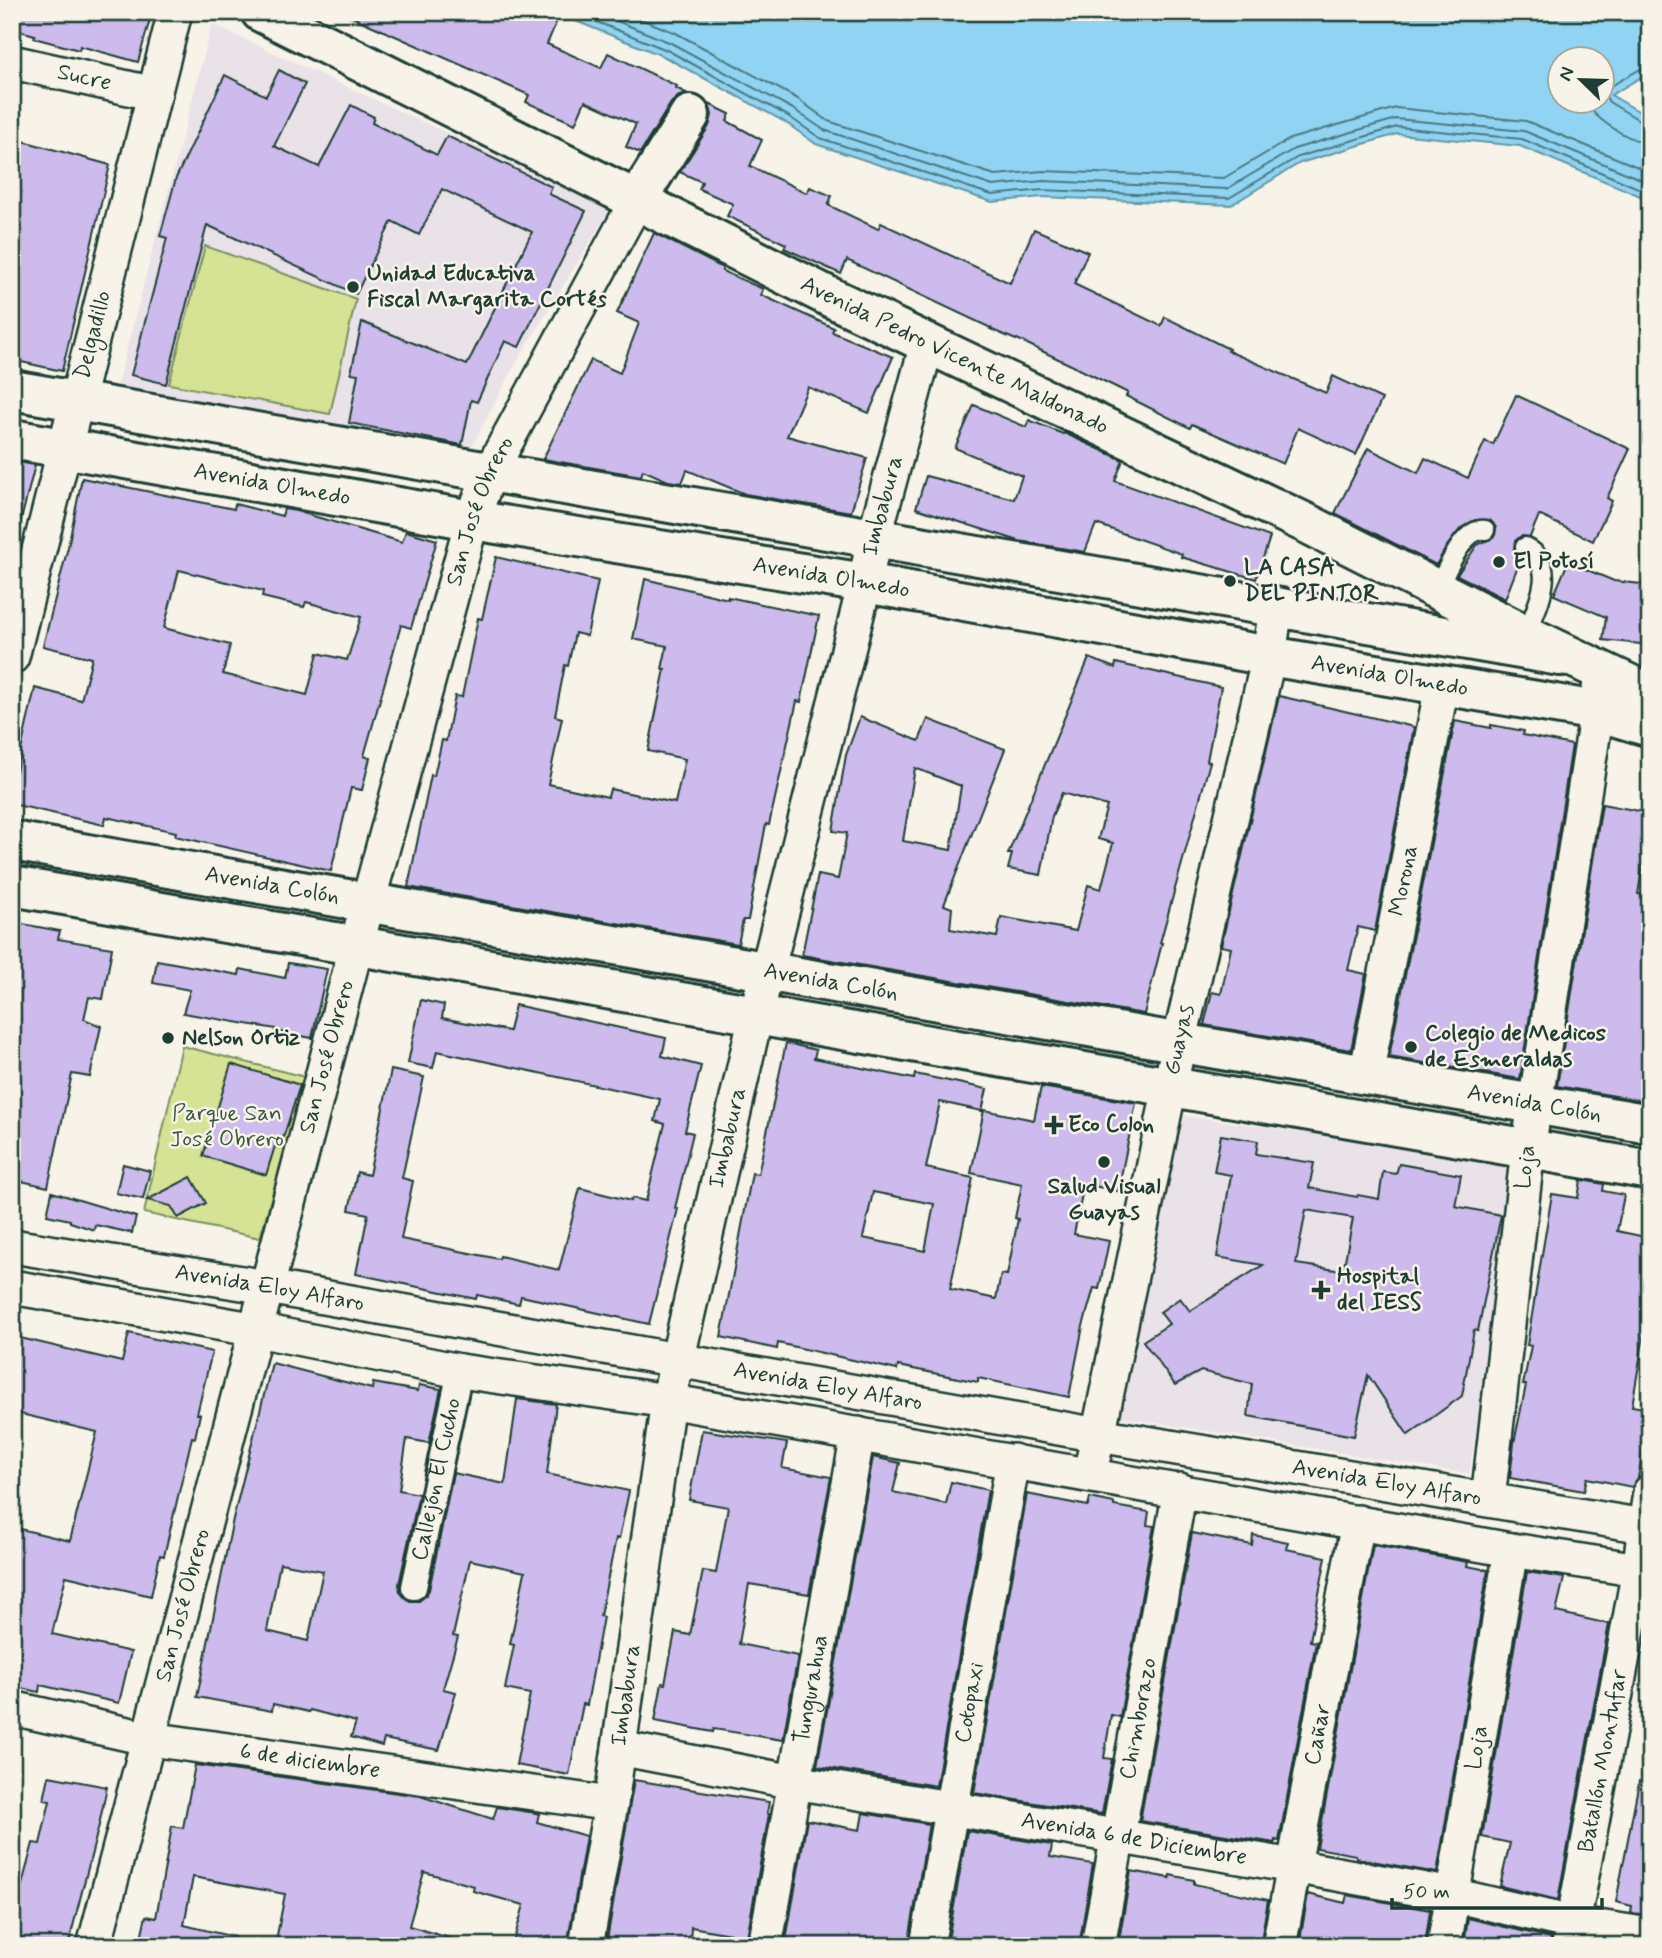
<svg xmlns="http://www.w3.org/2000/svg" width="1662" height="1958" font-family="Mynerve,sans-serif">
<style>
.built{fill:#eae2e9}
.green{fill:#d6e294;stroke:#7a9064;stroke-width:2}
.water{fill:#90d3f2;stroke:#6397a6;stroke-width:2;fill-rule:evenodd}
.lines{fill:none;stroke-linecap:round;stroke-linejoin:round}
.shore{stroke:#4c7980;stroke-width:2}
.building{fill:#ccbbec;stroke:#1f3d34;stroke-width:2;fill-rule:evenodd}
.service-casing{stroke:#1f3d34;stroke-width:23}
.pedestrian-casing{stroke:#1f3d34;stroke-width:30}
.minor-casing{stroke:#1f3d34;stroke-width:38}
.tertiary-casing{stroke:#1f3d34;stroke-width:44}
.secondary-casing{stroke:#1f3d34;stroke-width:44}
.service{stroke:#f7f3e8;stroke-width:18}
.pedestrian{stroke:#f7f3e8;stroke-width:24}
.minor{stroke:#f7f3e8;stroke-width:33}
.tertiary{stroke:#f7f3e8;stroke-width:38}
.secondary{stroke:#f7f3e8;stroke-width:38}
.poi-dot{fill:#1f3d34;stroke:#f7f3e8;stroke-width:2.5}
.labels{text-anchor:middle;dominant-baseline:central;stroke-width:5;stroke-linejoin:round;paint-order:stroke}
.street-label{font-size:23px;fill:#1f3d34;stroke:#f7f3e8}
.poi-label{font-size:23px;font-weight:bold;fill:#1f3d34;stroke:#f7f3e8;text-anchor:start}
.park-label{font-size:23px;fill:#3a5642;stroke:#f7f3e8}
</style>
<rect width="100%" height="100%" fill="#f7f3e8"/>
<filter id="ink" filterUnits="userSpaceOnUse"><feTurbulence type="fractalNoise" baseFrequency=".0143" numOctaves="2"/><feDisplacementMap in="SourceGraphic" scale="14" xChannelSelector="R" yChannelSelector="G"/><feConvolveMatrix kernelMatrix="1 2 1 2 8 2 1 2 1" color-interpolation-filters="sRGB"/></filter>
<g filter="url(#ink)">
<g class="built">
<path d="M212 24 610 209 515 365 467 455 116 389Z"/>
<path d="M1180 1115 1520 1163 1469 1474 1114 1416Z"/>
</g>
<g class="green">
<path d="M205 246 356 299 330 414 169 384Z"/>
<path d="M182 1046 305 1077 260 1238 144 1213Z"/>
</g>
<path class="water" d="M553 12H1650V72L1611 95 1650 118V200L1520 146 1397 134 1300 163 1231 205 1042 197 992 202 816 144 785 122 663 56ZM1560 60H1602V102H1560Z"/>
<g class="lines">
<g class="shore">
<path d="M572 12 667 50 788 116 820 138 992 195 1042 190 1229 198 1298 157 1397 127 1522 139 1650 193"/>
<path d="M595 12 671 43 793 109 824 130 993 186 1043 181 1227 189 1294 149 1396 119 1524 131 1650 183"/>
<path d="M623 12 676 33 798 99 828 121 995 175 1043 171 1224 178 1290 139 1396 108 1526 121 1650 172"/>
<path d="M1650 66 1644 67 1609 87 1605 95 1609 102 1644 123 1650 124"/>
<path d="M1587 102C1593 119 1631 142 1650 143"/>
</g>
</g>
<g class="building">
<path d="M12 12H152L138 62 80 46 79 50 34 38 35 35 12 29Z"/>
<path d="M341 12H530L556 23 547 44 601 68 608 53 677 86 676 88 688 94 679 96 671 103 640 153 626 147 636 124 585 101 575 124 526 102 529 95Z"/>
<path d="M279 70 305 84 274 146 319 167 351 105 374 117 372 123 437 155 447 136 552 187 549 194 586 211 519 347 505 341 477 402 471 400 462 445 349 423 358 374 351 373 362 322 467 365 532 232 442 189 419 235 392 221 356 294 207 225 166 384 131 375 167 238 160 236 176 178 225 75 266 96Z"/>
<path d="M709 104 730 114 727 121 762 140 750 166 807 193 810 187 832 196 828 205 878 229 881 223 1010 283 1034 229 1088 252 1074 284 1161 326 1165 317 1229 349 1228 351 1326 393 1333 376 1382 399 1356 455 1298 428 1283 464 1192 424 1190 428 1126 396 1128 393 1071 365 1017 339 1016 340 990 329 991 328 847 260 841 274 784 248 786 244 727 216 733 204 699 189 702 182 680 172 709 126 712 115Z"/>
<path d="M12 138 110 165 62 371 12 360Z"/>
<path d="M654 233 723 268 722 271 763 289 761 295 834 328 832 332 893 357 869 413 808 387 787 436 867 458 851 512 745 494 687 470 682 483 668 481 643 470 641 476 543 459 591 360 620 373 639 323 617 313Z"/>
<path d="M1516 395 1630 449 1607 498 1612 501 1593 541 1539 515 1530 537 1521 536 1515 541 1514 551 1521 558 1505 599 1457 575 1477 545 1491 539 1495 535 1496 528 1490 520H1475L1461 528 1447 546 1436 565 1335 513 1368 448 1418 473 1425 458 1468 478 1485 441 1493 445Z"/>
<path d="M974 405 1026 427 1029 420 1063 434 1064 433 1123 460 1115 481 1270 537 1256 579 1181 557 1182 554 1096 524 1085 552 1019 541 916 508 926 476 1014 499 1022 476 955 448Z"/>
<path d="M12 461 35 465 20 524 12 523Z"/>
<path d="M82 478 234 509 235 504 282 516 284 509 296 511 402 542 406 531 437 540 411 628 401 625 364 756 370 758 362 790 351 788 331 871 175 836 176 832 106 817 104 825 12 804V789L35 688 81 700 92 658 43 646 68 547ZM179 570 263 591 262 597 304 607 306 602 361 617 347 660 318 653 307 695 223 674 230 645 164 628Z"/>
<path d="M496 557 598 581 587 636 575 633 568 666 565 665 555 716 562 718 548 784 608 797 610 789 675 803 685 759 648 751 665 669H662L667 646 633 639 645 579 728 599V597L819 616 801 702 797 701 769 825 766 824 748 920H743L738 944 408 887 431 775 434 776 442 740 446 741 455 696 462 697 478 618 482 619Z"/>
<path d="M1568 562 1614 581 1650 585V645L1603 640 1606 617 1554 595Z"/>
<path d="M1089 658 1115 668 1116 663 1221 687 1207 761 1210 762 1160 943H1162L1144 1014 802 955 818 875 838 879 847 833 833 831 846 755 860 717 919 741 928 719 1005 749 944 905 952 908 950 929 997 937 1001 917 1076 931 1088 885 1101 889 1113 843 1098 839 1107 806 1062 793 1052 816 1041 875 1008 869 1012 854H1008ZM915 768 961 786 951 850 903 841Z"/>
<path d="M1279 696 1414 727 1375 931 1358 927 1348 970 1366 974 1351 1050 1204 1025 1212 992 1221 994 1231 948 1221 946Z"/>
<path d="M1455 721 1491 728V725L1524 731 1523 735 1572 745 1520 1079 1389 1057Z"/>
<path d="M1602 804 1650 813V849L1646 848 1638 894 1650 896V914L1644 950 1650 951V1102L1557 1086Z"/>
<path d="M12 922 60 931 58 939 112 948 103 999 89 997 84 1019 101 1026 90 1077 72 1074 48 1187 12 1179V1023L17 1002 12 1001Z"/>
<path d="M157 960 239 975 240 969 285 978 288 963 327 969 312 1038 275 1031 276 1029 183 1013 190 990 153 983Z"/>
<path d="M421 1000 444 1005 442 1018 509 1031 515 1005 666 1038 662 1056 701 1066 685 1131 693 1133 675 1208 678 1209 649 1324 521 1296 519 1304 477 1295 476 1299 356 1274 368 1214 349 1210 357 1172 369 1175 391 1070 424 1077 402 1178 413 1181 401 1239 499 1259 500 1256 559 1270 580 1188 631 1201 632 1198 646 1201 665 1124 655 1121 660 1099 437 1051 433 1068 408 1063Z"/>
<path d="M786 1043 816 1050 814 1058 914 1079 915 1074 987 1089 982 1111 940 1102 926 1168 973 1178 950 1289 996 1299 1001 1274 1007 1275 1018 1219 1015 1218 1022 1184 971 1173 984 1110 1034 1120 1041 1087 1136 1103 1118 1191 1084 1184 1074 1234 1109 1241 1099 1289 1094 1288 1083 1326 1069 1397 978 1378V1382L898 1366 897 1370 778 1343 777 1349 721 1337 752 1173 758 1174ZM873 1192 934 1204 925 1251 863 1238Z"/>
<path d="M231 1064 300 1085 280 1148 275 1146 266 1175 203 1156Z"/>
<path d="M1221 1135 1258 1141 1256 1154 1314 1163 1309 1188 1357 1197 1358 1195 1379 1199 1383 1172 1396 1174 1399 1164 1461 1175 1455 1206 1501 1215 1478 1331 1474 1330 1462 1396 1408 1435 1368 1375 1354 1436 1248 1416 1252 1384 1201 1371 1175 1385 1143 1341 1169 1324 1160 1312 1180 1298 1190 1311 1263 1265 1217 1257 1231 1175 1214 1172ZM1306 1210 1353 1218 1343 1271 1296 1264Z"/>
<path d="M123 1164 150 1171 143 1199 116 1193Z"/>
<path d="M191 1177 206 1203 178 1218 171 1206 147 1200Z"/>
<path d="M1581 1180 1604 1184 1603 1191 1624 1195 1617 1231 1650 1238V1323H1646L1632 1406 1650 1409 1638 1478 1632 1487 1587 1478 1584 1491 1510 1478 1514 1443 1526 1385H1523L1531 1346 1527 1345 1552 1194 1578 1198Z"/>
<path d="M52 1192 136 1217 132 1233 95 1225 94 1230 70 1222V1220L47 1215Z"/>
<path d="M129 1333 212 1352 197 1414H200L195 1438 192 1437 164 1556 160 1555 151 1596 66 1576 52 1634 131 1652 119 1703 40 1685 39 1692 12 1686V1527L70 1541 97 1432 12 1412V1336L122 1362Z"/>
<path d="M272 1363 372 1389 373 1383 418 1391 419 1385 441 1389 429 1443 407 1439 399 1490 419 1494 399 1584 400 1592 410 1601H419L425 1596 429 1590 453 1473 505 1484 517 1399 556 1404 547 1474 629 1491 619 1539 616 1538 600 1616 603 1617 587 1705 583 1704 569 1775 516 1765 530 1694 505 1689 514 1645 510 1644 525 1572 470 1560 453 1636 458 1637 443 1689 456 1692 439 1750 384 1739 382 1746 351 1737 356 1722 310 1710 309 1712 273 1704 272 1711 197 1697 233 1519ZM280 1563 323 1571 308 1641 267 1631Z"/>
<path d="M702 1430 787 1443 782 1468 831 1477 809 1594 749 1584 739 1644 798 1656 783 1740 714 1729 713 1732 655 1721 662 1683 665 1684 675 1632 690 1635 703 1571 716 1573 728 1507 689 1500Z"/>
<path d="M873 1457 900 1463 893 1492 946 1504 951 1482 988 1490 936 1786 817 1766Z"/>
<path d="M1027 1494 1088 1506 1090 1498 1114 1503V1506L1149 1512 1147 1525 1154 1526 1120 1717 1111 1715 1104 1758 1112 1759 1102 1814 974 1793Z"/>
<path d="M1192 1533 1252 1545 1253 1535 1288 1542 1286 1549 1326 1557 1310 1641 1316 1642 1279 1841 1275 1840V1843L1140 1821Z"/>
<path d="M1373 1545 1468 1562 1467 1566 1488 1570 1437 1873 1356 1858V1855L1317 1848Z"/>
<path d="M1527 1572 1564 1578 1556 1612 1609 1624 1558 1900 1500 1886 1510 1843 1482 1837Z"/>
<path d="M195 1765 420 1796 493 1819 497 1807 536 1813 539 1814 537 1822 586 1836 567 1946H512L524 1905 473 1891 474 1886 424 1872 409 1926 456 1940 455 1946H275L285 1894 193 1877 184 1925 234 1937 233 1946H139L146 1916 156 1918 172 1826 183 1828Z"/>
<path d="M49 1776 107 1787 99 1825 68 1946H12V1927L20 1892 33 1843 40 1844 50 1801 44 1800Z"/>
<path d="M634 1780 769 1802 767 1813 769 1814 747 1937 691 1927 690 1946H606Z"/>
<path d="M1639 1781 1650 1782V1915L1631 1913 1632 1906 1616 1902Z"/>
<path d="M863 1813 929 1824 908 1946H785L807 1820 860 1830Z"/>
<path d="M967 1831 1052 1845 1050 1857 1093 1864 1079 1946H1034L1003 1941 1001 1946H947Z"/>
<path d="M1131 1871 1170 1878V1875L1194 1880V1884L1268 1900 1260 1946H1118Z"/>
<path d="M1308 1894 1345 1903 1347 1895 1430 1910 1425 1946H1299Z"/>
<path d="M1468 1918 1551 1938 1550 1946H1464Z"/>
</g>
<g class="lines">
<defs>
<g id="service">
<path d="M1525 547C1561 565 1536 608 1526 635"/>
<path d="M1437 589C1446 573 1463 527 1485 530"/>
</g>
<g id="pedestrian">
<path id="s1" d="M414 1587 460 1371"/>
</g>
<g id="minor">
<path id="s2" d="M12 62 155 94"/>
<path id="s3" d="M12 657 175 12"/>
<path id="s4" d="M1366 1075 1442 686"/>
<path id="s5" d="M12 1246 267 1287 1098 1435 1644 1526"/>
<path d="M12 1287 257 1330 460 1371 668 1401 1511 1550 1639 1570"/>
<path id="s6" d="M1094 1455 1179 1043 1269 656 1276 607"/>
<path id="s7" d="M1488 1499 1528 1149 1597 711 1601 669"/>
<path id="s8" d="M12 1708 150 1739 611 1804"/>
<path id="s9" d="M619 1748 794 1782 1293 1866 1453 1895 1572 1923 1650 1935"/>
<path id="s10" d="M1569 1945 1639 1570 1650 1492"/>
<path id="s11" d="M94 1946 368 902 472 520 490 472 637 200"/>
<path id="s12" d="M586 1946 611 1804 668 1401 756 1015 865 583 874 538 927 344"/>
<path id="s13" d="M765 1946 858 1434"/>
<path id="s14" d="M927 1946 1013 1461"/>
<path id="s15" d="M1098 1946 1180 1490"/>
<path id="s16" d="M1279 1946 1358 1522"/>
<path id="s17" d="M1444 1946 1511 1550"/>
</g>
<g id="tertiary">
<path d="M637 200 690 115"/>
<path d="M12 390 1560 656"/>
<path id="s18" d="M12 439 472 520 865 583 1269 656 1597 711 1650 727"/>
<path id="s19" d="M12 841 1650 1124"/>
<path d="M12 886 1650 1170"/>
</g>
<g id="secondary">
<path id="s20" d="M261 12 834 299 1308 524 1526 635 1650 694"/>
</g>
</defs>
<use href="#service" class="service-casing"/>
<use href="#pedestrian" class="pedestrian-casing"/>
<use href="#minor" class="minor-casing"/>
<use href="#tertiary" class="tertiary-casing"/>
<use href="#secondary" class="secondary-casing"/>
<use href="#service" class="service"/>
<use href="#pedestrian" class="pedestrian"/>
<use href="#minor" class="minor"/>
<use href="#tertiary" class="tertiary"/>
<use href="#secondary" class="secondary"/>
</g>
</g>
<g class="poi-dot">
<circle cx="353" cy="287" r="7"/>
<circle cx="1499" cy="562" r="7"/>
<circle cx="1230" cy="581" r="7"/>
<circle cx="168" cy="1038" r="7"/>
<circle cx="1411" cy="1047" r="7"/>
<path d="M1050.5 1114.5h7v7h7v7h-7v7h-7v-7h-7v-7h7z"/>
<circle cx="1104" cy="1162" r="7"/>
<path d="M1317.5 1279.5h7v7h7v7h-7v7h-7v-7h-7v-7h7z"/>
</g>
<g class="labels">
<g class="street-label">
<text stroke="none"><textPath href="#s2" startOffset="74">Sucre</textPath></text>
<text stroke="none"><textPath href="#s3" startOffset="332">Delgadillo</textPath></text>
<text stroke="none"><textPath href="#s20" startOffset="774">Avenida Pedro Vicente Maldonado</textPath></text>
<text stroke="none"><textPath href="#s18" startOffset="264">Avenida Olmedo</textPath></text>
<text stroke="none"><textPath href="#s12" startOffset="1472">Imbabura</textPath></text>
<text stroke="none"><textPath href="#s11" startOffset="1486">San José Obrero</textPath></text>
<text stroke="none"><textPath href="#s18" startOffset="831">Avenida Olmedo</textPath></text>
<text stroke="none"><textPath href="#s18" startOffset="1398">Avenida Olmedo</textPath></text>
<text stroke="none"><textPath href="#s4" startOffset="198">Morona</textPath></text>
<text stroke="none"><textPath href="#s19" startOffset="264">Avenida Colón</textPath></text>
<text stroke="none"><textPath href="#s19" startOffset="831">Avenida Colón</textPath></text>
<text stroke="none"><textPath href="#s6" startOffset="424">Guayas</textPath></text>
<text stroke="none"><textPath href="#s11" startOffset="919">San José Obrero</textPath></text>
<text stroke="none"><textPath href="#s19" startOffset="1545">Avenida Colón</textPath></text>
<text stroke="none"><textPath href="#s12" startOffset="821">Imbabura</textPath></text>
<text stroke="none"><textPath href="#s7" startOffset="334">Loja</textPath></text>
<text stroke="none"><textPath href="#s5" startOffset="261">Avenida Eloy Alfaro</textPath></text>
<text stroke="none"><textPath href="#s5" startOffset="828">Avenida Eloy Alfaro</textPath></text>
<text stroke="none"><textPath href="#s1" startOffset="110">Callejón El Cucho</textPath></text>
<text stroke="none"><textPath href="#s5" startOffset="1395">Avenida Eloy Alfaro</textPath></text>
<text stroke="none"><textPath href="#s11" startOffset="352">San José Obrero</textPath></text>
<text stroke="none"><textPath href="#s13" startOffset="261">Tungurahua</textPath></text>
<text stroke="none"><textPath href="#s12" startOffset="254">Imbabura</textPath></text>
<text stroke="none"><textPath href="#s14" startOffset="247">Cotopaxi</textPath></text>
<text stroke="none"><textPath href="#s15" startOffset="231">Chimborazo</textPath></text>
<text stroke="none"><textPath href="#s16" startOffset="215">Cañar</textPath></text>
<text stroke="none"><textPath href="#s17" startOffset="201">Loja</textPath></text>
<text stroke="none"><textPath href="#s8" startOffset="303">6 de diciembre</textPath></text>
<text stroke="none"><textPath href="#s10" startOffset="187">Batallón Montufar</textPath></text>
<text stroke="none"><textPath href="#s9" startOffset="523">Avenida 6 de Diciembre</textPath></text>
</g>
<g class="poi-label">
<text x="367" y="274">Unidad Educativa<tspan x="367" dy="26">Fiscal Margarita Cortés</tspan></text>
<text x="1513" y="562">El Potosí</text>
<text x="1244" y="568">LA CASA<tspan x="1244" dy="26">DEL PINTOR</tspan></text>
<text x="1425" y="1034">Colegio de Medicos<tspan x="1425" dy="26">de Esmeraldas</tspan></text>
<text x="182" y="1038">Nelson Ortiz</text>
<text x="1068" y="1125">Eco Colon</text>
<text x="1104" y="1187" text-anchor="middle">Salud Visual<tspan x="1104" dy="26">Guayas</tspan></text>
<text x="1337" y="1277">Hospital<tspan x="1337" dy="26">del IESS</tspan></text>
</g>
<g class="park-label">
<text x="227" y="1114">Parque San<tspan x="227" dy="26">José Obrero</tspan></text>
</g>
</g>
<rect width="1662" height="1958" fill="none" stroke="#f7f3e8" stroke-width="42"/>
<rect x="21" y="21" width="1620" height="1916" fill="none" stroke="#1f3d34" stroke-width="2.5" filter="url(#ink)"/>
<g transform="translate(1581 80) rotate(293)"><circle r="33" fill="#f7f3e8" stroke="#a1aaa0" stroke-width="2"/>
<path d="M0-5L12 26L0 18L-12 26Z" fill="#1f3d34"/>
<text y="-10" font-size="19" font-weight="bold" text-anchor="middle" fill="#1f3d34">N</text>
</g>
<path d="M1392 1898v10h210v-10" fill="none" stroke="#1f3d34" stroke-width="3.5"/>
<text x="1403" y="1898" font-size="21" fill="#1f3d34" stroke="#f7f3e8" stroke-width="5" paint-order="stroke">50 m</text>
</svg>
